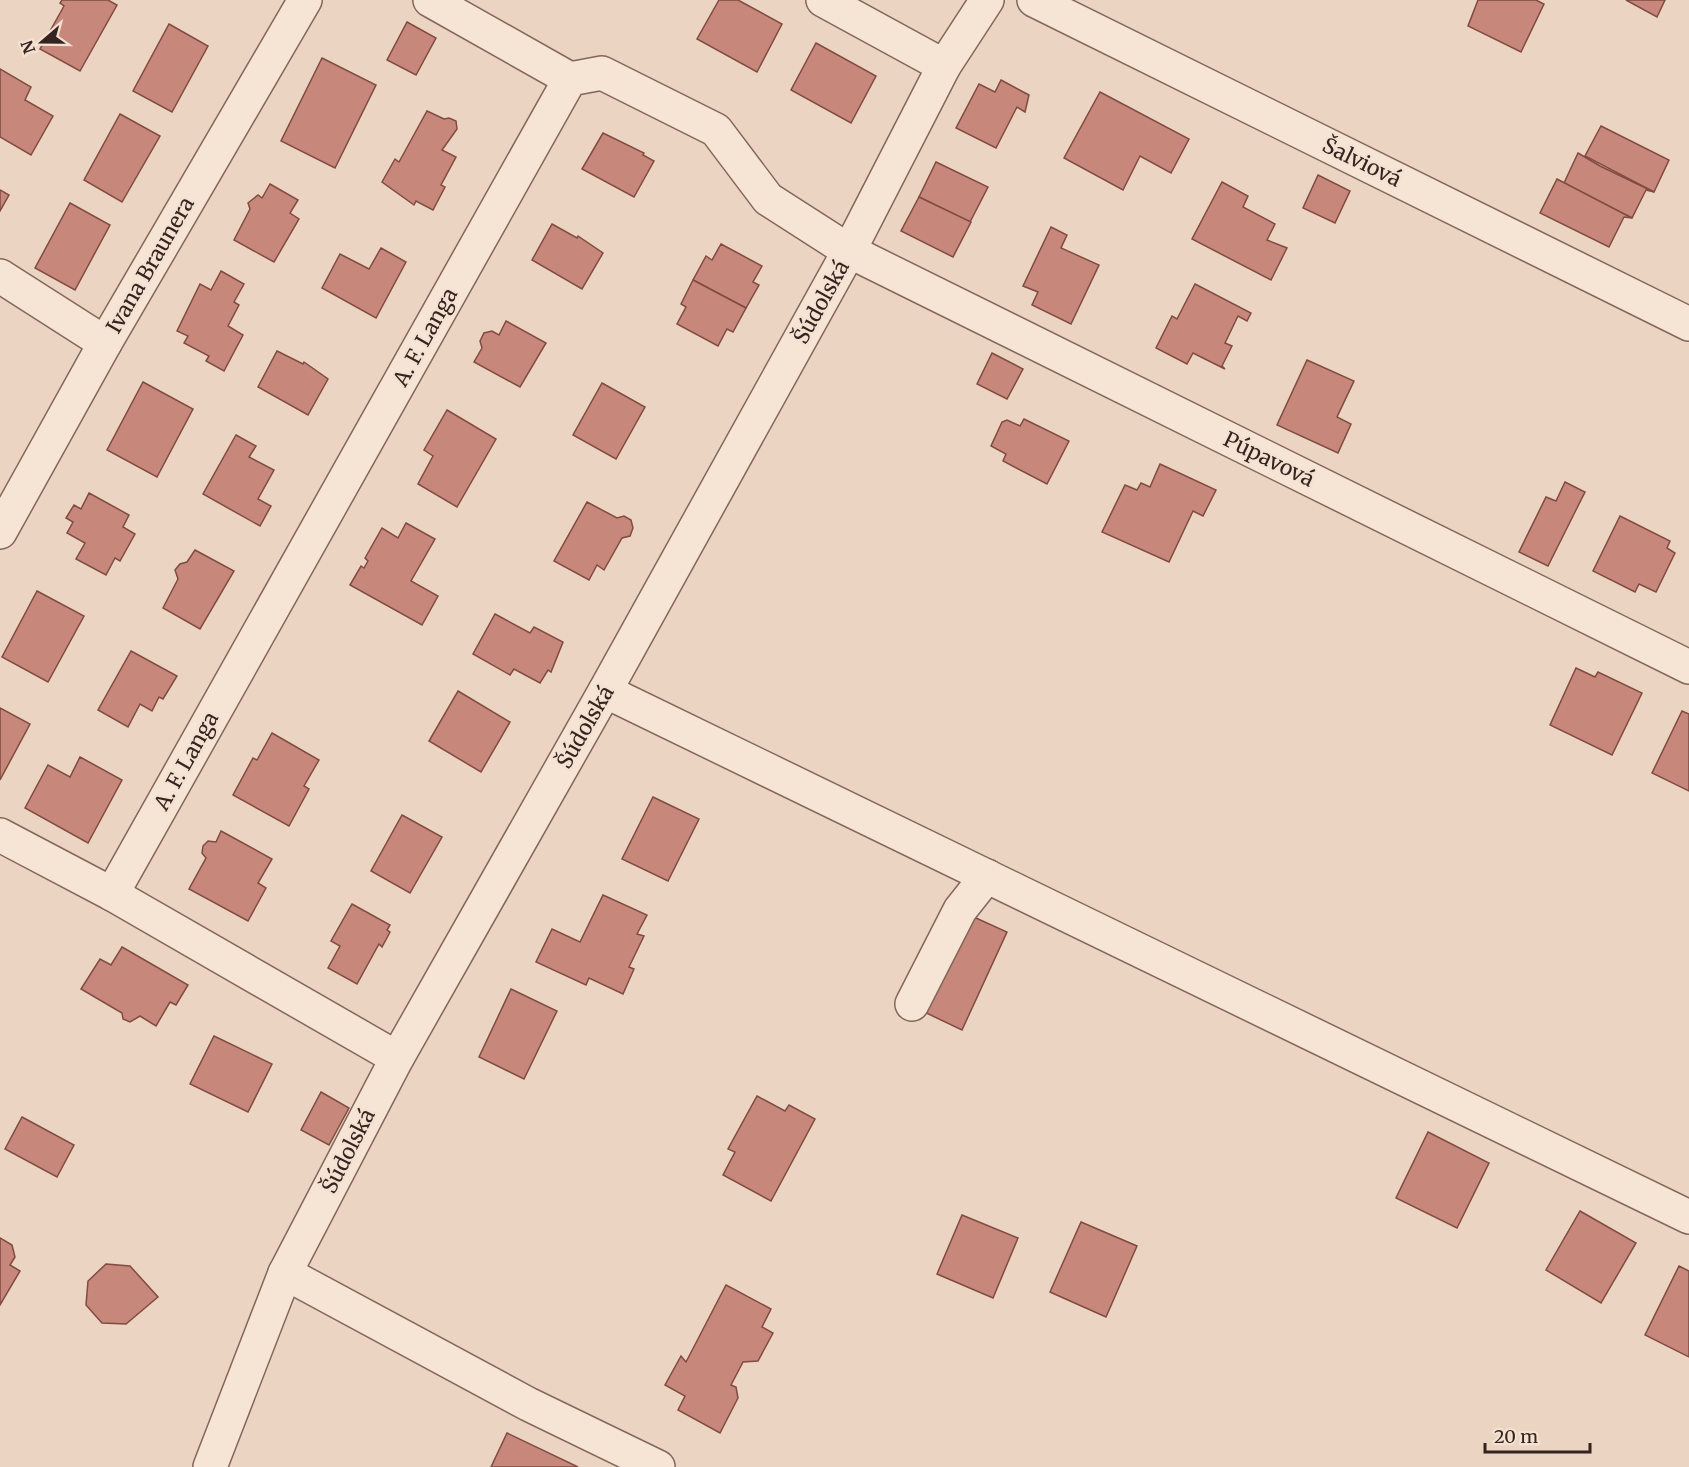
<svg xmlns="http://www.w3.org/2000/svg" width="1689" height="1467" font-family="Merriweather,serif">
<style>
.building{fill:#c7877a;stroke:#814b42;stroke-width:1.5}
.lines{fill:none;stroke-linecap:round;stroke-linejoin:round}
.minor-casing{stroke:#84665b;stroke-width:36}
.minor{stroke:#f6e4d5;stroke-width:33}
.labels{text-anchor:middle;dominant-baseline:central;stroke-width:4.5;stroke-linejoin:round;paint-order:stroke}
.street-label{font-size:21px;fill:#34231e;stroke:#f3e1d1}
</style>
<rect width="100%" height="100%" fill="#ebd5c2"/>
<g class="building">
<path d="M62 0H108L117 5 80 71 40 49 64 6 60 3Z"/>
<path d="M719 0H738L782 24 757 72 697 39Z"/>
<path d="M1478 0H1536L1544 4 1521 52 1468 26Z"/>
<path d="M1626 0H1665L1657 17Z"/>
<path d="M407 22 436 38 416 75 387 60Z"/>
<path d="M169 24 208 46 172 112 133 91Z"/>
<path d="M816 43 876 76 851 123 791 90Z"/>
<path d="M322 58 376 85 335 168 281 141Z"/>
<path d="M0 69 31 87 25 100 53 116 31 155 0 137Z"/>
<path d="M1001 80 1029 95 1025 112 1017 107 996 148 956 128 979 84 995 92Z"/>
<path d="M1100 92 1189 139 1171 173 1140 156 1123 190 1064 158Z"/>
<path d="M427 111 444 119 449 118 456 121 457 129 442 150 456 157 441 185 445 187 433 210 416 201 414 205 382 182 395 159 399 162Z"/>
<path d="M120 114 160 136 122 202 84 180Z"/>
<path d="M1601 126 1669 160 1654 192 1585 156Z"/>
<path d="M603 133 644 153 643 155 654 161 634 197 582 169Z"/>
<path d="M1578 153 1600 166 1654 192 1646 190 1632 218 1578 192 1564 183Z"/>
<path d="M936 162 988 187 970 222 919 197Z"/>
<path d="M1318 175 1350 191 1335 223 1303 208Z"/>
<path d="M1557 179 1632 218 1624 217 1609 247 1540 213Z"/>
<path d="M1222 182 1248 196 1243 207 1275 224 1267 240 1287 248 1271 280 1192 239Z"/>
<path d="M270 184 298 200 290 213 299 219 274 262 234 240 250 209 248 203 258 195 262 198Z"/>
<path d="M0 190 9 195 0 211Z"/>
<path d="M919 197 971 222 953 257 901 231Z"/>
<path d="M70 203 110 225 75 290 35 268Z"/>
<path d="M552 224 577 238 578 236 603 253 582 289 532 260Z"/>
<path d="M1051 227 1067 235 1061 248 1099 265 1071 324 1032 305 1038 292 1023 286Z"/>
<path d="M721 244 762 266 753 282 759 285 746 308 693 280 706 256 712 260Z"/>
<path d="M381 248 406 262 376 318 322 288 340 254 369 269Z"/>
<path d="M221 271 244 284 234 302 239 305 228 326 243 335 224 371 206 361 209 356 184 343 188 336 177 331 200 284 211 290Z"/>
<path d="M693 280 746 308 733 332 727 329 718 346 677 324 686 307 681 304Z"/>
<path d="M1195 284 1251 313 1247 321 1238 316 1225 343 1232 346 1222 366 1225 369 1193 353 1187 364 1156 348 1172 316 1177 319Z"/>
<path d="M506 321 546 343 520 387 474 362 482 348 480 341 484 333 492 331 499 335Z"/>
<path d="M277 351 303 364 304 362 328 379 308 415 258 387Z"/>
<path d="M992 353 1023 369 1007 399 977 384Z"/>
<path d="M1307 360 1354 381 1337 417 1351 424 1338 453 1277 425Z"/>
<path d="M143 382 193 409 157 477 107 450Z"/>
<path d="M602 383 645 407 616 459 573 435Z"/>
<path d="M447 410 496 439 457 507 418 484 433 456 424 450Z"/>
<path d="M1024 419 1069 441 1047 484 1003 461 1006 454 991 446 1002 422 1007 420 1020 426Z"/>
<path d="M236 435 256 446 249 457 274 470 258 499 271 506 260 526 203 494Z"/>
<path d="M1160 464 1216 490 1203 516 1193 511 1169 562 1102 532 1125 485 1137 490 1141 483 1150 487Z"/>
<path d="M1565 482 1585 492 1548 566 1519 552 1546 497 1556 501Z"/>
<path d="M89 493 129 515 123 527 135 534 120 561 115 558 106 575 76 559 85 543 67 533 73 522 66 518 74 505 81 509Z"/>
<path d="M587 502 617 518 624 516 631 520 633 528 630 536 622 538 604 570 597 565 589 580 554 561Z"/>
<path d="M1620 516 1670 541 1667 548 1675 553 1656 592 1639 584 1635 592 1593 571Z"/>
<path d="M406 523 435 539 411 581 438 596 422 625 350 585 361 566 364 568 368 561 365 558 382 528 398 538Z"/>
<path d="M195 550 234 571 200 629 163 608 178 579 175 570 180 564 187 562Z"/>
<path d="M37 591 84 616 48 682 2 657Z"/>
<path d="M495 614 530 633 534 627 563 642 551 672 548 670 540 683 514 669 510 675 473 654Z"/>
<path d="M131 651 177 676 163 699 159 697 152 711 140 704 128 727 98 710Z"/>
<path d="M1576 668 1595 677 1598 672 1642 693 1612 755 1550 725Z"/>
<path d="M458 691 510 722 481 772 429 741Z"/>
<path d="M0 708 30 724 0 780Z"/>
<path d="M1682 711 1689 714V791L1652 773Z"/>
<path d="M272 733 319 760 304 786 309 789 289 826 233 795 253 758 257 760Z"/>
<path d="M80 757 122 780 88 843 25 808 48 765 70 777Z"/>
<path d="M653 797 699 819 668 881 622 859Z"/>
<path d="M402 815 442 837 410 893 371 871Z"/>
<path d="M221 831 272 859 258 883 266 888 248 921 189 889 206 858 202 853 203 846 208 841 216 842Z"/>
<path d="M603 895 647 915 637 934 644 936 629 967 634 969 623 994 589 978 586 985 536 962 552 929 580 942Z"/>
<path d="M352 904 390 925 387 930 390 932 382 947 379 944 357 984 328 968 340 946 331 941Z"/>
<path d="M965 913 1007 932 962 1030 920 1010Z"/>
<path d="M122 947 188 985 176 1005 170 1002 156 1026 140 1016 130 1022 123 1019 122 1013 81 989 100 959 111 965Z"/>
<path d="M511 989 557 1011 524 1079 479 1057Z"/>
<path d="M214 1036 272 1064 248 1112 190 1084Z"/>
<path d="M321 1092 349 1108 329 1145 301 1130Z"/>
<path d="M757 1096 785 1111 789 1105 815 1119 771 1201 723 1175 735 1152 728 1149Z"/>
<path d="M22 1117 74 1145 57 1177 5 1149Z"/>
<path d="M1428 1132 1489 1163 1457 1228 1396 1198Z"/>
<path d="M1580 1211 1636 1243 1601 1303 1546 1270Z"/>
<path d="M962 1215 1018 1238 993 1298 937 1274Z"/>
<path d="M1081 1222 1137 1246 1106 1317 1050 1292Z"/>
<path d="M0 1238 12 1245 15 1257 10 1265 20 1271 0 1305Z"/>
<path d="M106 1264 130 1266 158 1297 126 1324 102 1323 86 1305 88 1281Z"/>
<path d="M1679 1266 1689 1271V1357L1645 1335Z"/>
<path d="M726 1285 771 1309 762 1327 773 1333 758 1361 743 1362 731 1385 736 1387 738 1398 720 1433 678 1410 685 1396 665 1385 681 1356 686 1362Z"/>
<path d="M507 1433 578 1467H491Z"/>
</g>
<g class="lines">
<defs>
<g id="minor">
<path d="M430 0 570 79"/>
<path d="M823 0 944 66"/>
<path d="M1034 0 1689 324"/>
<path d="M0 276 105 343"/>
<path d="M0 532 105 343 305 0"/>
<path d="M605 691 1689 1217"/>
<path d="M0 835 112 894 397 1058"/>
<path d="M112 894 570 79 602 73 716 130 768 199 849 251 1689 667"/>
<path d="M912 1004 960 910 987 876"/>
<path d="M285 1273 528 1404 658 1467"/>
<path d="M210 1467 285 1273 397 1058 605 691 849 251 944 66 987 0"/>
</g>
</defs>
<use href="#minor" class="minor-casing"/>
<use href="#minor" class="minor"/>
</g>
<g class="labels">
<g class="street-label">
<text transform="translate(1362 162) rotate(26)">Šalviová</text>
<text transform="translate(150 265) rotate(-60)">Ivana Braunera</text>
<text transform="translate(821 302) rotate(-61)">Šúdolská</text>
<text transform="translate(425 337) rotate(-61)">A. F. Langa</text>
<text transform="translate(1269 459) rotate(26)">Púpavová</text>
<text transform="translate(585 727) rotate(-60)">Šúdolská</text>
<text transform="translate(186 761) rotate(-61)">A. F. Langa</text>
<text transform="translate(348 1151) rotate(-63)">Šúdolská</text>
</g>
</g>
<g transform="translate(42 42) rotate(250)" stroke="#f3e1d1" stroke-width="4.5" paint-order="stroke">
<path d="M0-4.5L10 22L0 15L-10 22Z" fill="#34231e"/>
<text y="-9" font-size="16" font-weight="bold" text-anchor="middle" fill="#34231e">N</text>
</g>
<path d="M1485 1443v9h105v-9" fill="none" stroke="#34231e" stroke-width="3"/>
<text x="1494" y="1443" font-size="18" fill="#34231e" stroke="#f3e1d1" stroke-width="4.5" paint-order="stroke">20 m</text>
</svg>
